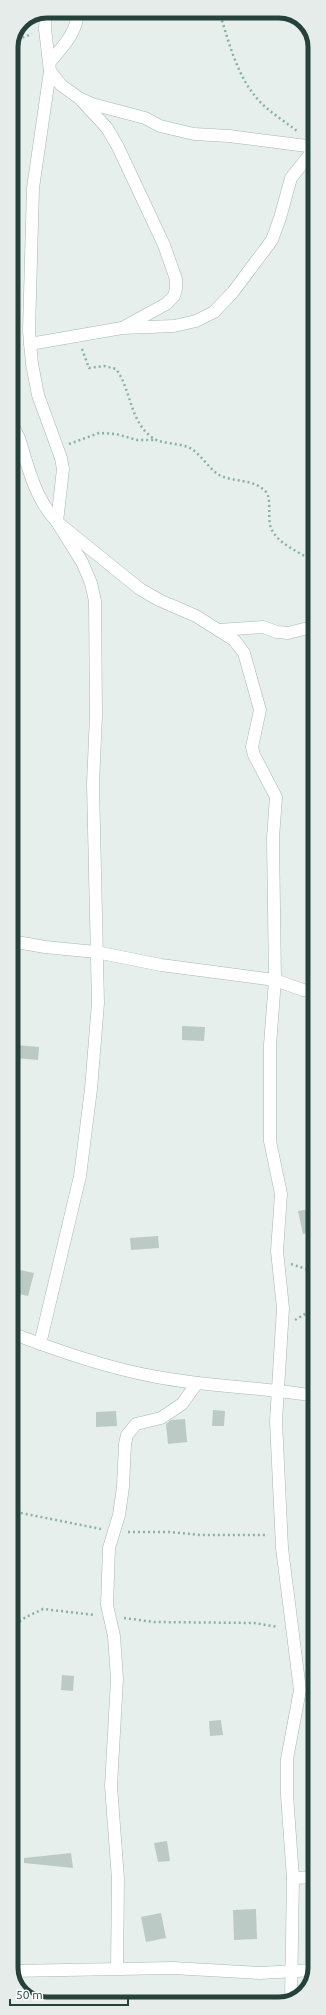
<svg xmlns="http://www.w3.org/2000/svg" width="326" height="2015" font-family="Ubuntu,sans-serif">
<style>
.building{fill:#bbcac4}
.lines{fill:none;stroke-linecap:round;stroke-linejoin:round}
.minor-casing{stroke:#a8b8b2;stroke-width:13}
.path{stroke:#86b3a5;stroke-width:2.5;stroke-dasharray:2 3;stroke-linecap:butt}
.minor{stroke:#fff;stroke-width:12}
.rim{fill:none;stroke:#24423a;stroke-width:5}
</style>
<rect width="100%" height="100%" fill="#e6efeb"/>
<g class="building">
<path d="M182 1026 205 1027 204 1041 182 1040Z"/>
<path d="M16 1045 39 1047 38 1060 16 1058Z"/>
<path d="M315 1208V1232L303 1234 298 1211Z"/>
<path d="M158 1236 159 1248 131 1250 130 1238Z"/>
<path d="M20 1270 34 1273 28 1296 15 1293Z"/>
<path d="M213 1410 225 1411 224 1426H212Z"/>
<path d="M116 1411 117 1426 96 1427V1412Z"/>
<path d="M185 1419 187 1442 168 1444 166 1424 171 1420Z"/>
<path d="M62 1675 74 1676 73 1691 61 1690Z"/>
<path d="M221 1720 223 1735 210 1736 209 1721Z"/>
<path d="M167 1841 170 1861 158 1862 154 1843Z"/>
<path d="M71 1853 73 1868 24 1863V1858Z"/>
<path d="M256 1909 257 1939 234 1940 233 1910Z"/>
<path d="M161 1913 166 1938 146 1942 141 1917Z"/>
</g>
<g class="lines">
<defs>
<g id="minor">
<path d="M46 12 45 29 50 71 61 85 79 98 92 104 145 118 160 126 194 134 229 136 315 147"/>
<path d="M50 62C63 46 77 33 78 11"/>
<path d="M82 101 107 128 118 147 164 245 176 279V289L174 296 166 304 124 327"/>
<path d="M30 344 122 328 174 326 196 321 214 312 233 292 272 240 280 218 291 178 315 148"/>
<path d="M11 424C20 435 22 449 26 461 33 484 41 505 57 522L140 589 159 600 196 616 234 640 244 653 260 710 252 747 254 755 276 797 273 838 275 980 270 1045V1141L281 1194 277 1251 283 1308 276 1421 282 1548 300 1690 287 1759V1795L293 1878 291 2000"/>
<path d="M218 630 263 627 277 632 288 633 304 629 315 630"/>
<path d="M11 941 45 947 96 952 161 965 275 980 303 990 315 992"/>
<path d="M11 1333C59 1351 107 1368 157 1377 210 1387 263 1387 315 1396"/>
<path d="M40 1344 80 1176 91 1089 98 1003 93 784 96 715 95 601 91 583 82 562 57 522 63 469 61 458 38 395 32 364 29 331 33 188 50 71"/>
<path d="M293 1878 315 1877"/>
<path d="M117 1968 118 1879 111 1786 117 1679 114 1636 107 1605 109 1548 119 1515 123 1487 125 1444 127 1435 136 1424 161 1418 182 1404 197 1383"/>
<path d="M11 1971 173 1968 260 1973 314 1970"/>
</g>
</defs>
<use href="#minor" class="minor-casing"/>
<g class="path">
<path d="M219 11C228 39 236 73 255 96 266 110 283 120 297 131"/>
<path d="M13 41 32 34"/>
<path d="M82 349 89 368 104 366 116 369C131 389 129 418 150 436 160 445 178 442 190 448 201 454 208 468 219 475 235 483 253 478 266 492 272 499 267 517 271 528 278 545 301 552 315 563"/>
<path d="M69 444 99 433 116 434 137 440H157"/>
<path d="M291 1264 315 1272"/>
<path d="M295 1320 315 1308"/>
<path d="M11 1511 101 1529"/>
<path d="M128 1532H169L200 1535H268"/>
<path d="M124 1618 154 1622 254 1623 278 1627"/>
<path d="M11 1627 26 1617 43 1609 95 1615"/>
</g>
<use href="#minor" class="minor"/>
</g>
<path d="M0 0H326V2015H0ZM47 18H279A29 29 0 0 1 308 47V1968A29 29 0 0 1 279 1997H47A29 29 0 0 1 18 1968V47A29 29 0 0 1 47 18Z" fill="#e6ecea" fill-rule="evenodd"/>
<path class="rim" d="M47 18H279A29 29 0 0 1 308 47V1968A29 29 0 0 1 279 1997H47A29 29 0 0 1 18 1968V47A29 29 0 0 1 47 18Z"/>
<path d="M10 1999v6h118v-6" fill="none" stroke="#24423a" stroke-width="2"/>
<text x="16" y="1999" font-size="12" fill="#24423a" stroke="#f7fbf9" stroke-width="3" paint-order="stroke">50 m</text>
</svg>
